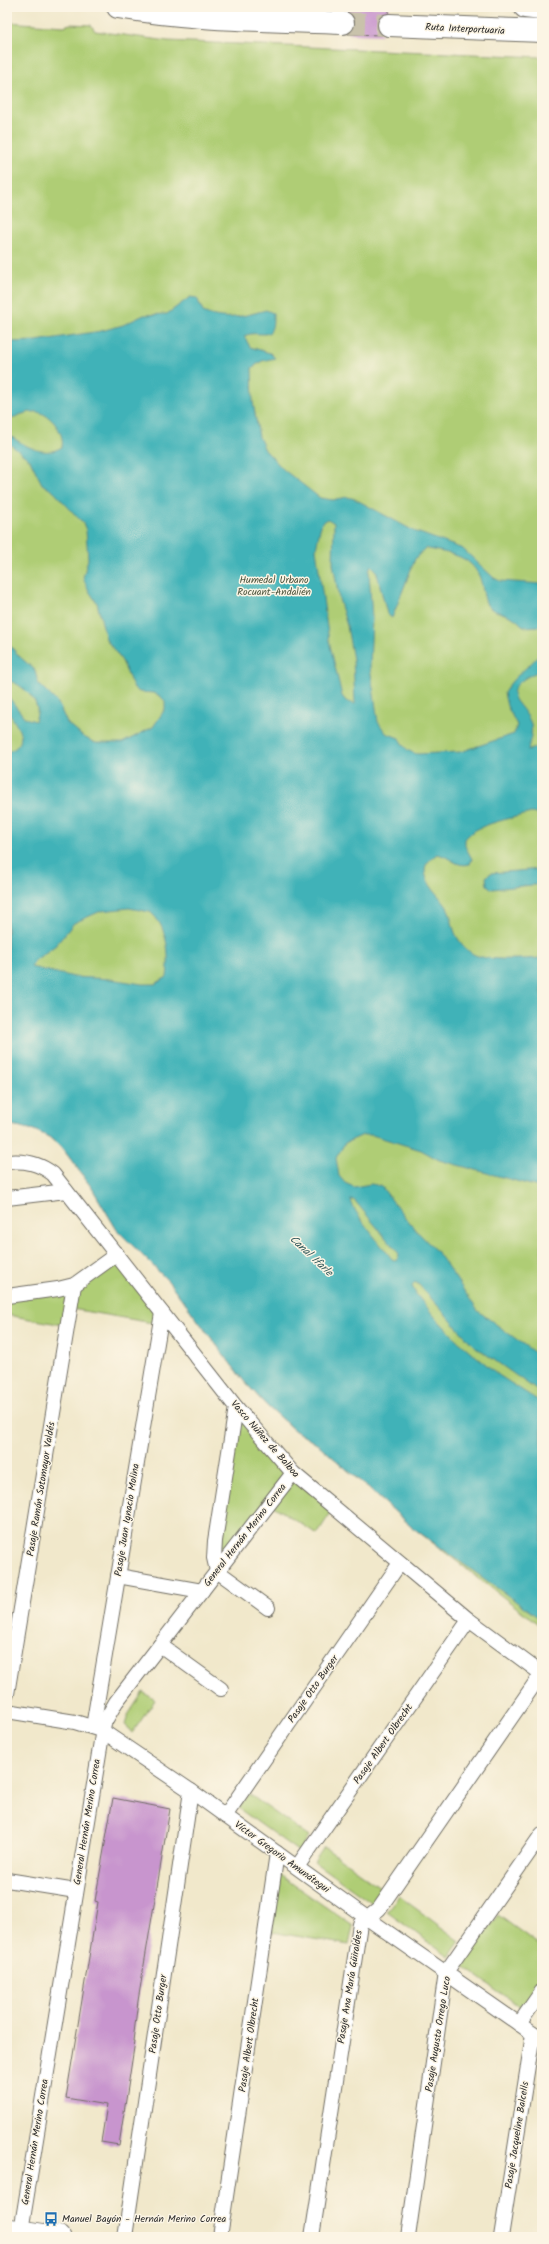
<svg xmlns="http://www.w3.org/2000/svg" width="549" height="2244" font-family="Kalam,sans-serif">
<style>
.green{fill:#afcd74;stroke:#6d7c50}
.water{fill:#41b2b8;stroke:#366e72;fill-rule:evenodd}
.building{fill:#c895ce}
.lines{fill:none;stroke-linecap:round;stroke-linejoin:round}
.highway-tunnel{stroke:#c9c2ab;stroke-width:22;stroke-dasharray:22 11;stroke-linecap:butt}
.street-casing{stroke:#706d63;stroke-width:16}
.secondary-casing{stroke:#706d63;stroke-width:23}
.highway-casing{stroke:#706d63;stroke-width:24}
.street{stroke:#fff;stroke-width:14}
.secondary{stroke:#fff;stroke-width:21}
.highway{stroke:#fff;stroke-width:22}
.labels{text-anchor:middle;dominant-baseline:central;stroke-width:3;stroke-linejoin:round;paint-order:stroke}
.street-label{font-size:10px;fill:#2b2b2b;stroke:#fcf5e5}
.park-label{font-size:10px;fill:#4c543d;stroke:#fcf5e5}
.poi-label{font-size:10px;fill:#2b2b2b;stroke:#fcf5e5;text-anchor:start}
.water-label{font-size:11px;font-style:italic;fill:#335a5c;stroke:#fcf5e5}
</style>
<rect width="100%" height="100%" fill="#fcf5e5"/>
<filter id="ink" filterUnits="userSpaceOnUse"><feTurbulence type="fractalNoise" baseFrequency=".025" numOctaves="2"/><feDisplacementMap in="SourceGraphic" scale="8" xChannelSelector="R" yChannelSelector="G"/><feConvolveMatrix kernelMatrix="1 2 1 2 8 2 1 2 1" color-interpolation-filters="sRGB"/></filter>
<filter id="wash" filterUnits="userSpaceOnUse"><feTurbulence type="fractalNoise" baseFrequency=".012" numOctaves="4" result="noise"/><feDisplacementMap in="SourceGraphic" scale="16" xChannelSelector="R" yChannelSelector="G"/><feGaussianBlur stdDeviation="0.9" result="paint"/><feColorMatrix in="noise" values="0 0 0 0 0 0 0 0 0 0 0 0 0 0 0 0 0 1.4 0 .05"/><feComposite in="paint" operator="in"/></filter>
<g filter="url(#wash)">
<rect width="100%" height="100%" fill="#f1e8cb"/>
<g class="green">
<path d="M7 22 64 26 70 24 91 25 95 31 168 41 542 57V1627L416 1530 320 1446 294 1430 267 1406 243 1380 169 1282 117 1230 92 1188 63 1149 49 1137 7 1115Z"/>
<path d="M117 1256 160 1313 158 1324 72 1309 76 1286Z"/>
<path d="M71 1289 64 1325 7 1315V1298Z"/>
<path d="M237 1411 291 1473 217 1568Z"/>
<path d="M293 1475 333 1509 317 1534 270 1504Z"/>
<path d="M143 1692 155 1700 133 1732 125 1725 128 1715Z"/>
<path d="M249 1794 309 1837 299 1852 238 1808Z"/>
<path d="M324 1847 384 1890 374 1905 314 1862Z"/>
<path d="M280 1875 353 1926 349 1945 272 1932Z"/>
<path d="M399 1896 460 1941 449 1957 387 1912Z"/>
<path d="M498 1915 542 1947V1979L521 2008 462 1965Z"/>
</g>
<g class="water">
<path d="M190 297 197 298 203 312C225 322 244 316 266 310L273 313C274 346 261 328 244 336L250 347 270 353 275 358 262 361 252 368 253 402 259 437 265 450 284 470 320 498 333 500 347 497 355 499 414 531 463 549 494 578 500 581 542 584V626L523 627C513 611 494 615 487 605 483 598 483 586 480 578 470 553 447 554 425 548L415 559 392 618 387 614 376 570 371 565 369 571 372 618 370 667 378 722 386 733 399 738C404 747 406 751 417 754L460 752 514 734 517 725 507 706 504 693C513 675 531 667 542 651V670C532 674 505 685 516 701 522 709 528 715 531 724 533 733 529 742 528 751L542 744V818L538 814 531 813C511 819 477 823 465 839V846L472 859 470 864C456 868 450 856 437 854 432 858 425 863 425 870 425 884 440 896 447 907 452 916 452 927 456 935 460 943 468 952 475 955 488 961 526 959 542 958V1188L439 1160 421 1150 372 1135H363L345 1143 336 1158 339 1176 345 1183 354 1187 371 1184 381 1186 411 1225 439 1254 478 1311 542 1358V1394L473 1345 419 1285 415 1282 412 1286 416 1294 435 1317 459 1342 500 1376 542 1403V1620L416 1530 320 1446 294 1430 267 1406 243 1380 169 1282 117 1230 92 1188 63 1149 49 1137 34 1130 7 1124V752C34 743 14 723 8 711 6 706 7 699 7 695L25 718 35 721C36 717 38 713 37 708 35 697 18 681 7 681V642L20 657 35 670 38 683 58 703 67 723 82 736 95 743H122L130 739 153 727 165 709V701L160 696 154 693 139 692 133 687 122 661 106 639 97 603 89 591 83 578 88 559 86 530 83 523 54 492 42 484 30 460 7 442V434C23 444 43 459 62 447 65 433 51 414 37 412 27 411 16 416 7 421V342L36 341 101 331 123 325 144 315 167 314ZM328 519 334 523 333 563 339 599 347 626 353 660 355 704 346 701 342 696 329 641 316 549 320 529 322 523ZM129 908 150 912C168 926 170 956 167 977L155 984H142L110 979 74 977 31 967 34 961 56 945 74 923 101 911ZM351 1199 355 1201 399 1254 397 1261 392 1259C384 1248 351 1211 351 1199Z"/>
<path d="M542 869V884L492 889 487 885 486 877 491 873Z"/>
</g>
<g id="blocks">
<g class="building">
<path d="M344 7H389V13L379 18 377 24 378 30 382 35 348 34 353 30 355 23 354 17 344 11Z"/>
<path d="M113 1798 170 1809 138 2001 133 2041H135L119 2145 101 2142 107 2105 66 2098 98 1902 95 1901Z"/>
</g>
</g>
</g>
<g filter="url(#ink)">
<use href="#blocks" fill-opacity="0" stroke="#706d63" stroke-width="1"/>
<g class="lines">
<path class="highway-tunnel" d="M343 23 389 25"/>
<defs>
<g id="street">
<path d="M7 1162C25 1160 39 1163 53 1174L236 1407 293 1473 469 1620 542 1674"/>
<path d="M7 1198 66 1191"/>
<path d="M7 1296 58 1289 74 1285 117 1254"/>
<path d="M236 1407 215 1541 214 1558 217 1571 268 1608"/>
<path d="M118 1576 202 1591"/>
<path d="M160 1645 221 1689"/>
<path d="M7 1694 74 1285"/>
<path d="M7 1711 75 1722 101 1730 191 1791 367 1918 542 2040"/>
<path d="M93 1727 162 1313"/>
<path d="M225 1816 400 1563"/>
<path d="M297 1867 469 1620"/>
<path d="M7 1880 76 1891"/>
<path d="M519 2024 542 1991"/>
<path d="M21 2231 104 1723 116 1702 293 1473"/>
<path d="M125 2237 191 1791"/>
<path d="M220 2237 277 1853"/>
<path d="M312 2237 360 1924 379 1909 542 1673"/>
<path d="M408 2237 446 1972 542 1834"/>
<path d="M501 2237 533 2034"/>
</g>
<path id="secondary" d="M7 2229 60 2237"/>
<g id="highway">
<path d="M118 7C192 20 268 20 343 23"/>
<path d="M525 7 542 9"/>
<path d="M389 25 542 31"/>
</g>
</defs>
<use href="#street" class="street-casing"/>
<use href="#secondary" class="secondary-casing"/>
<use href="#highway" class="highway-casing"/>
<use href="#street" class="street"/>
<use href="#secondary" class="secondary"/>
<use href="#highway" class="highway"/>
</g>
</g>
<defs>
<symbol id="bus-bare" viewBox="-9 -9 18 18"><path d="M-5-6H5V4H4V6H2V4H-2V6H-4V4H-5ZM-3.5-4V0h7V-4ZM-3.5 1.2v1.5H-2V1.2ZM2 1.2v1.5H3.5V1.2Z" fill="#1f6fb2" stroke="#fcf5e5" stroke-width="2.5" paint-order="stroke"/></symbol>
</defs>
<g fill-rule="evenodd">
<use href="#bus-bare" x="41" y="2209" width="20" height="20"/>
</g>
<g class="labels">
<g class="street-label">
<text transform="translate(465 29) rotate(3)">Ruta Interportuaria</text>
<text transform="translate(265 1439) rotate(49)">Vasco Núñez de Balboa</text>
<text transform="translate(41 1489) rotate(-81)">Pasaje Ramón Sotomayor Valdés</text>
<text transform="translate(127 1520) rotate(-81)">Pasaje Juan Ignacio Molina</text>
<text transform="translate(245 1535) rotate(-52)">General Hernán Merino Correa</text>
<text transform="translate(313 1689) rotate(-55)">Pasaje Otto Burger</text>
<text transform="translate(383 1744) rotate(-55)">Pasaje Albert Olbrecht</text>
<text transform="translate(87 1822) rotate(-81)">General Hernán Merino Correa</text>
<text transform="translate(282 1857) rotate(36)">Víctor Gregorio Amunátegui</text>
<text transform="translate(350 1987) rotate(-81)">Pasaje Ana María Güiraldes</text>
<text transform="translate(158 2014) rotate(-82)">Pasaje Otto Burger</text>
<text transform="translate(438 2034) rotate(-81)">Pasaje Augusto Orrego Luco</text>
<text transform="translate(249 2045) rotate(-82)">Pasaje Albert Olbrecht</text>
<text transform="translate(517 2135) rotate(-81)">Pasaje Jacqueline Balcells</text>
<text transform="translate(35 2142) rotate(-81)">General Hernán Merino Correa</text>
</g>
<g class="park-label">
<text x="274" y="580">Humedal Urbano<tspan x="274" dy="12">Rocuant-Andalién</tspan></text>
</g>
<g class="poi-label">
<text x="62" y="2219">Manuel Bayón - Hernán Merino Correa</text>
</g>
<g class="water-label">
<text transform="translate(311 1256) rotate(43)">Canal Ifarle</text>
</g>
</g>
<rect width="549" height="2244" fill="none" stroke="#fcf5e5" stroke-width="24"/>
</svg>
